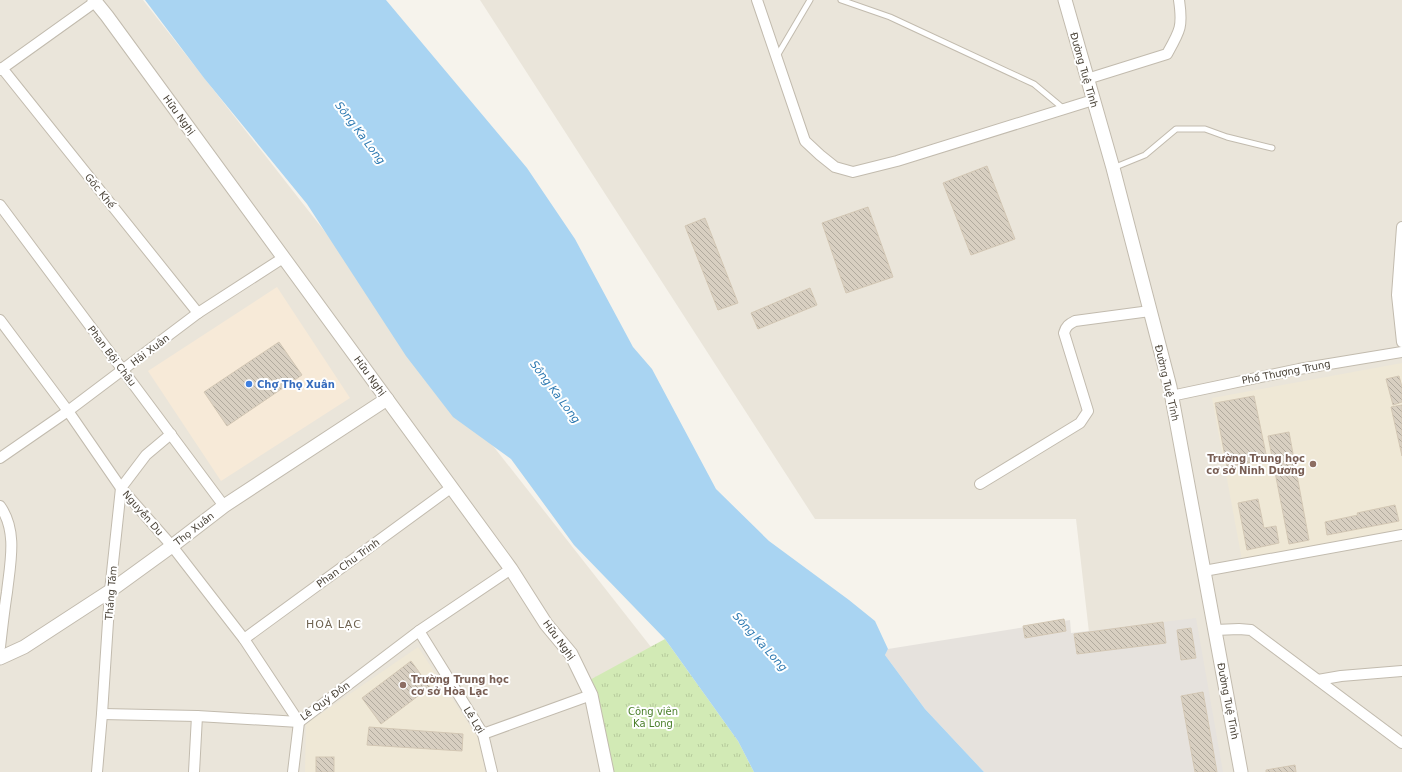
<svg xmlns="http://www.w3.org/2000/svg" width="1402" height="772" font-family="'DejaVu Sans',sans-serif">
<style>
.residential{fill:#eae5da}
.commercial{fill:#f7ead8}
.industrial{fill:#e6e2dd}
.education{fill:#efe8d6}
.grass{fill:url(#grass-tufts)}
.water{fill:#a9d4f2}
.building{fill:url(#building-back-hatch);stroke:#d3c7b4}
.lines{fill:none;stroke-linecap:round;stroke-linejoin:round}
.service-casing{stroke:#c2bbae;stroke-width:7}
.minor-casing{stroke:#c2bbae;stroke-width:12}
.tertiary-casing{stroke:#c2bbae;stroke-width:15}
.service{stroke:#fff;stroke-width:5}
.minor{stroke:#fff;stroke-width:10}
.tertiary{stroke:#fff;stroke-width:13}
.shop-dot{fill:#3f7fe0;stroke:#fff;stroke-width:1.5}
.education-dot{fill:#8d6e63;stroke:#fff;stroke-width:1.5}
.labels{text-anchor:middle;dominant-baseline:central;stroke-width:4;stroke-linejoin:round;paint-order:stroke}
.street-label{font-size:10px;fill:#4b4439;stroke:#fff}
.shop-label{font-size:10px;font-weight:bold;fill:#366cbe;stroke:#fff;text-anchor:start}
.education-label{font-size:10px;font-weight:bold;fill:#785e54;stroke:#fff;text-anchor:end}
.park-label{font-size:10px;fill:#4a7f2a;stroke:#fff}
.water-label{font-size:11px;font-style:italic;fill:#2e7ab2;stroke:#fff}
.neighbourhood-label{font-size:11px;letter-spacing:1px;fill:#6e6250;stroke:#fff}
</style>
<defs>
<pattern id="grass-tufts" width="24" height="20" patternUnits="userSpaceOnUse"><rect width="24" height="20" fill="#d2eab5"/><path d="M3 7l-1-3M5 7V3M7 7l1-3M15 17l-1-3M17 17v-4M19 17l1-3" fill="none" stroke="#b6ca9c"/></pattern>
<pattern id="building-back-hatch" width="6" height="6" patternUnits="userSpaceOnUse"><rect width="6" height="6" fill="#d8cfc1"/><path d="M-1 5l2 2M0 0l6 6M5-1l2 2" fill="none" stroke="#b1aa9e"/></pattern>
</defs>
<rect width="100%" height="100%" fill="#f6f3ec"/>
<g class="residential">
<path d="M0 0H143L673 675 733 772H0Z"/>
<path d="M480 0H1402V772H1105L1076 519H815Z"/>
</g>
<path class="commercial" d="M277 287 350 398 221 481 148 371Z"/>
<path class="industrial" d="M1196 618 1223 772H984L925 709 885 655 888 649 1070 620 1071 633Z"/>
<g class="education">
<path d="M1402 363V530L1242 560 1212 398Z"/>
<path d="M418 647 479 739 485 772H305L306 724Z"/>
</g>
<path class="grass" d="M665 639 738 741 754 772H612L586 682Z"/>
<path class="water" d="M145 0H386L527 168 575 239 633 347 652 369 716 489 769 541 849 600 875 621 888 649 885 655 925 709 984 772H754L738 741 665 639 574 545 511 459 453 417 406 356 307 204 204 78Z"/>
<g class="building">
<path d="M987 166 1015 239 971 255 943 183Z"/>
<path d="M868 207 893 277 846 293 822 223Z"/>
<path d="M705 218 738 303 718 310 685 226Z"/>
<path d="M810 288 817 305 758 329 751 313Z"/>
<path d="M279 342 302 375 227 426 204 392Z"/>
<path d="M1399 376 1402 387V402L1393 405 1386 379Z"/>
<path d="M1254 396 1267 459 1227 467 1215 403Z"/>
<path d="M1402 405V456L1391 407Z"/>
<path d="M1289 432 1309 540 1289 544 1268 436Z"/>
<path d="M1258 499 1264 528 1276 526 1279 543 1247 550 1238 503Z"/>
<path d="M1395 505 1399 521 1327 535 1325 522 1358 515 1357 513Z"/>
<path d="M1064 619 1066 631 1025 638 1023 626Z"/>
<path d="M1163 622 1166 643 1077 654 1074 634Z"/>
<path d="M1191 628 1196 658 1181 660 1177 630Z"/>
<path d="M411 661 430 687 381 724 362 698Z"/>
<path d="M1203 692 1217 772H1195L1181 696Z"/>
<path d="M369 727 463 734 462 751 367 745Z"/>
<rect x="316" y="757" width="18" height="15"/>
<path d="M1295 765 1296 772H1266V770Z"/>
</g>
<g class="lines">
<defs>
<g id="service">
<path d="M841 0 890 17 1034 84 1064 109"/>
<path d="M777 56 810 0"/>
<path d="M1113 168 1145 155 1176 129H1205L1227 137 1272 148"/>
</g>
<g id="minor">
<path d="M757 0 805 141 820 155 835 167 853 172 897 161 1093 100"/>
<path d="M2 68 198 313"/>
<path d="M0 70 95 2"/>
<path d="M1087 79 1167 54C1180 31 1183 27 1179 0"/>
<path d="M0 205 224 506"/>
<path d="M1402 227 1397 295 1402 342"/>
<path d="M0 320 68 411 121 488 172 546 244 639 299 722 293 772"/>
<path d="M1171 396 1299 369 1402 352"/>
<path d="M0 458 68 411 198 313 283 258"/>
<path d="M980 484 1080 423 1088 411 1064 333C1066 326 1069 324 1075 321L1150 311"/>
<path d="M0 506C18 531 10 564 7 592 4 611 2 629 0 647"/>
<path d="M1204 571 1402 535"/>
<path d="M1215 630 1239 629 1251 630 1402 743"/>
<path d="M419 631 483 734 492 772"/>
<path d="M244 639 452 487"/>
<path d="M1318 680 1341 676 1402 671"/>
<path d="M102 714 197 716 299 722 419 631 511 569"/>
<path d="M483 734 591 695"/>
<path d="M97 772 102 714 110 591 121 488 146 455 171 434"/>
<path d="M194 772 197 716"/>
</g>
<g id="tertiary">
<path d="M94 0 107 16 511 569 546 624 571 654 591 695 607 772"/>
<path d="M1065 0 1113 168 1170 387 1241 772"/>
<path d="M0 658 24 647 110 591 172 546 224 506 387 399"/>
</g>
</defs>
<use href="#service" class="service-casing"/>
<use href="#minor" class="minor-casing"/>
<use href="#tertiary" class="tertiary-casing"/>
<use href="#service" class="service"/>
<use href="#minor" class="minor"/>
<use href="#tertiary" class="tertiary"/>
</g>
<circle class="shop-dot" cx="249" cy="384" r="4"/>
<g class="education-dot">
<circle cx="1313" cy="464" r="4"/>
<circle cx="403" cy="685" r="4"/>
</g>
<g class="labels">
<g class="street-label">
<text transform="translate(1084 70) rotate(74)">Đường Tuệ Tĩnh</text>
<text transform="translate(179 115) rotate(54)">Hữu Nghị</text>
<text transform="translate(100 191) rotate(51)">Gốc Khế</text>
<text transform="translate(150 350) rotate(-37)">Hải Xuân</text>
<text transform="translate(112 356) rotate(53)">Phan Bội Châu</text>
<text transform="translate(1286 372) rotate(-11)">Phố Thượng Trung</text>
<text transform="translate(370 376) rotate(54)">Hữu Nghị</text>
<text transform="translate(1167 383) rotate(77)">Đường Tuệ Tĩnh</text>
<text transform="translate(143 513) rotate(49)">Nguyễn Du</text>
<text transform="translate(194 529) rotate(-38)">Thọ Xuân</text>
<text transform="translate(348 563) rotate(-36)">Phan Chu Trinh</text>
<text transform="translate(111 593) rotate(-85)">Tháng Tám</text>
<text transform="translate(559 640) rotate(54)">Hữu Nghị</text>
<text transform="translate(325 701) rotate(-36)">Lê Quý Đôn</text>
<text transform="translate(1228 701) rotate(79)">Đường Tuệ Tĩnh</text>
<text transform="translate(474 720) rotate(58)">Lê Lợi</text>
</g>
<g class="shop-label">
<text x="257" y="384">Chợ Thọ Xuân</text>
</g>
<g class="education-label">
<text x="1305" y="458">Trường Trung học<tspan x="1305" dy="12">cơ sở Ninh Dương</tspan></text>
<text x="411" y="679" text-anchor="start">Trường Trung học<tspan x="411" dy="12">cơ sở Hòa Lạc</tspan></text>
</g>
<g class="park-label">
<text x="653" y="711">Công viên<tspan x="653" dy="12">Ka Long</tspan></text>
</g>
<g class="water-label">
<text transform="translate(360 133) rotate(53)">Sông Ka Long</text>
<text transform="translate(555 392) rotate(53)">Sông Ka Long</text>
<text transform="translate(760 642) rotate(48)">Sông Ka Long</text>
</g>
<g class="neighbourhood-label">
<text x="334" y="624">HOÀ LẠC</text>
</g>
</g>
</svg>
